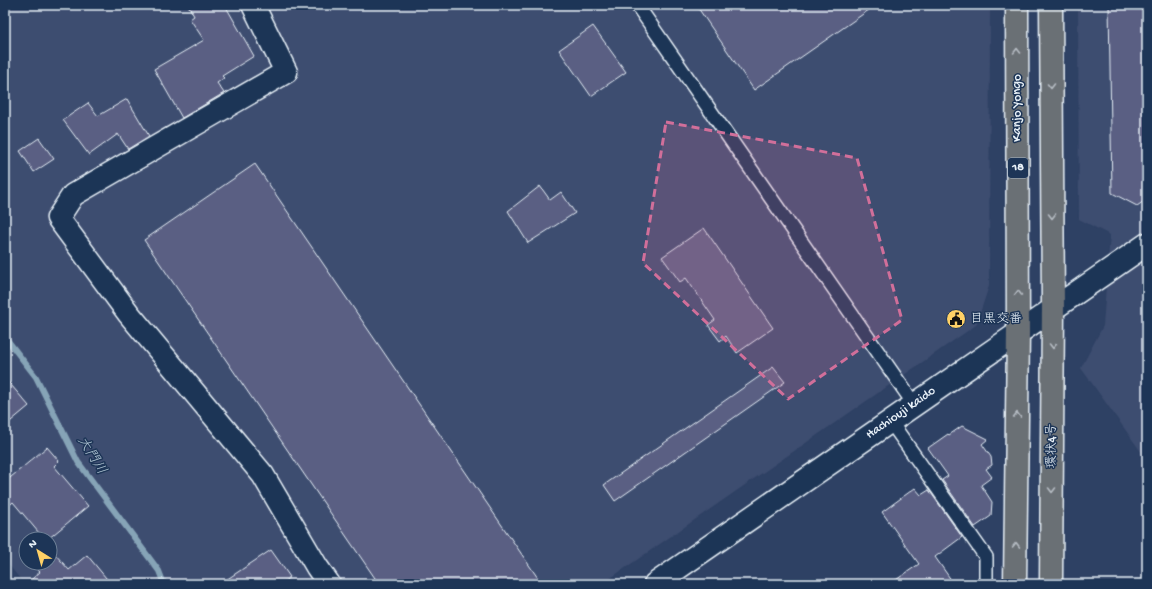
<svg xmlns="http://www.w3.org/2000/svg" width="1152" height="589" font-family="'Gochi Hand','Klee One',sans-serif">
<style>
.built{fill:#3e4d70;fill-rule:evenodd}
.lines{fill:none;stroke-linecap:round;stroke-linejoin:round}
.stream{stroke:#86a4b7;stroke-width:6}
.building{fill:#5a5f83;stroke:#e8f1f8}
.service-casing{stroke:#e8f1f8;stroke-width:16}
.minor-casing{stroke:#e8f1f8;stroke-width:25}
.tertiary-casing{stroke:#e8f1f8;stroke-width:25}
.primary-casing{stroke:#e8f1f8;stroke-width:25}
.service{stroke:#1d3557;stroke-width:13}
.minor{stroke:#1d3557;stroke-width:22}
.tertiary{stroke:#1d3557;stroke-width:22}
.primary{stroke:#6b6f75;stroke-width:22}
.oneway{stroke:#b6bdc4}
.marked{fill:#d16f9a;fill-opacity:0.2;stroke:#d16f9a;stroke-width:3;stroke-dasharray:8 5;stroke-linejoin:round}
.labels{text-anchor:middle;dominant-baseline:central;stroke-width:3;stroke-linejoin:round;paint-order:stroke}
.shield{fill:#1d3557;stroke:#abb9c8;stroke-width:1}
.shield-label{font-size:12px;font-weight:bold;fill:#e8f1f8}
.street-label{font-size:13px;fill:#e8f1f8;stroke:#1d3557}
.poi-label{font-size:13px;fill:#e8f1f8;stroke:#1d3557;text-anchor:start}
.water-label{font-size:14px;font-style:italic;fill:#afc4d2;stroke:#1d3557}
</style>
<rect width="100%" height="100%" fill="#2e4164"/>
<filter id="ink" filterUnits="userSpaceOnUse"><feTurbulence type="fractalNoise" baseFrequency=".025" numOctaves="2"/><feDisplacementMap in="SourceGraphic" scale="8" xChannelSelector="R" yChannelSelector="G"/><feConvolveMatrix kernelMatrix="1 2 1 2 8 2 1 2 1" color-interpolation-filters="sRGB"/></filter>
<g filter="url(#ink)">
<g class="built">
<path d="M5 5H990L989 286 976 325 602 584H24L5 560ZM26 539H50V563H26Z"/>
<path d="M1078 5H1147V460L1081 368 1103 326 1110 235 1079 219Z"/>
</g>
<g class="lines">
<path class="stream" d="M5 337 36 377 78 462 159 571 164 584"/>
</g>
<g class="building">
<path d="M188 5H225L254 56 222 76 224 78 217 83 224 93 182 118 154 69 204 40 190 19 194 16Z"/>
<path d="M696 5H876L754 90Z"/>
<path d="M1109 5H1147V199L1137 206 1112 193Z"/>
<path d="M593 26 626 72 591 96 559 50Z"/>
<path d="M127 99 149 136 128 149 118 134 89 155 63 120 88 103 98 116Z"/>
<path d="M39 138 54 159 34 172 20 151Z"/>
<path d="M255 164 542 584H379L144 240Z"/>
<path d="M540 186 550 200 561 192 575 213 528 243 508 211Z"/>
<path d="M704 228 773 328 737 353 726 336 720 341 708 325 715 320 686 278 680 282 662 257Z"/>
<path d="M773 367 785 382 615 501 604 485Z"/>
<path d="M5 378 29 406 5 426Z"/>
<path d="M962 426 988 439 982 444 991 457 992 465 986 469 992 477 981 485 992 502 991 516 975 527 942 480 948 476 928 448 948 434 949 435Z"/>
<path d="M47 447 59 461 54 466 88 506 48 539H44L13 502 5 509V482Z"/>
<path d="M915 488 921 495 929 490 962 537 935 557 954 584H890L919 564 882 512Z"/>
<path d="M271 550 290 577 280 584H220Z"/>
<path d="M55 554 69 570 87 555 111 584H26L40 572 37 569 45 563H50V558Z"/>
</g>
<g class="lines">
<defs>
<g id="service">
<path d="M637 5 914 404"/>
<path d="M890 421 986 557V584"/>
</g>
<path id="minor" d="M253 5 286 72 73 195 58 218 129 314 263 475 317 567 329 584"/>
<path id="tertiary" d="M655 584 1147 244"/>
<g id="primary">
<path d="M1051 5 1053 307 1051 584"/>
<path d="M1015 584 1018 332 1017 5"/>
</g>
</defs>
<use href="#service" class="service-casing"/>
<use href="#minor" class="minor-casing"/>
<use href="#tertiary" class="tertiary-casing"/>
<use href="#primary" class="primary-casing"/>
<use href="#service" class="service"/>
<use href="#minor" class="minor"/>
<use href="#tertiary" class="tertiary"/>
<use href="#primary" class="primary"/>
</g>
<defs><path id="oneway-chevron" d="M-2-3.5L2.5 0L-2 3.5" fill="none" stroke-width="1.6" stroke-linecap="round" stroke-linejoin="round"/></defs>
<g class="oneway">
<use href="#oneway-chevron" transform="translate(1017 51) rotate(-90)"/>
<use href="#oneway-chevron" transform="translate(1051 86) rotate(90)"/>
<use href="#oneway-chevron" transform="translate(1052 216) rotate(90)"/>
<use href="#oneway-chevron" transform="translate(1018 293) rotate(-90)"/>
<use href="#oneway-chevron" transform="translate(1053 346) rotate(90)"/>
<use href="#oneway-chevron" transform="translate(1017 415) rotate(-89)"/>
<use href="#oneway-chevron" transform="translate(1052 490) rotate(90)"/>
<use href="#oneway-chevron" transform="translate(1016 545) rotate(-89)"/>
</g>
</g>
<path class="marked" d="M666 122 857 158 902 320 788 399 643 263Z"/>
<defs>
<symbol id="civic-disc" viewBox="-11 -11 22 22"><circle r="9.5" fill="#ffd166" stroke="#1d3557"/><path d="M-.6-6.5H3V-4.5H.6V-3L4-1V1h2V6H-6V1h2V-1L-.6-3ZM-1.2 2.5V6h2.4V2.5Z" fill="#111"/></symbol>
</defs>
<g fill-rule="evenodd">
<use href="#civic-disc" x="945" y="308" width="22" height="22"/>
</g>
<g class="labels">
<rect class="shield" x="1008" y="158" width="20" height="20" rx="3"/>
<g class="shield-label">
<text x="1018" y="168">18</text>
</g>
<g class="street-label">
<text transform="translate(1017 108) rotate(-90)">Kanjo Yongo</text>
<text transform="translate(901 413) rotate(-35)">Hachiouji kaido</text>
<text transform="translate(1052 446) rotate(-90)">環状4号</text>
</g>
<g class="poi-label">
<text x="970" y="319">目黒交番</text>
</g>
<g class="water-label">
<text transform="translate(91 456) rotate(58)">大門川</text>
</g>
</g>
<rect width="1152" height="589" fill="none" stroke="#1d3557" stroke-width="20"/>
<rect x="10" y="10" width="1132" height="569" fill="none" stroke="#e8f1f8" stroke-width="1.5" filter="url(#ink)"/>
<g transform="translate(38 551) rotate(323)"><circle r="19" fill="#1d3557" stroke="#6e8097"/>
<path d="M0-3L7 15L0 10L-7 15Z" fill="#ffd166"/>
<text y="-6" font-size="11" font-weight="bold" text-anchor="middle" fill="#e8f1f8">N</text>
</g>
</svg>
